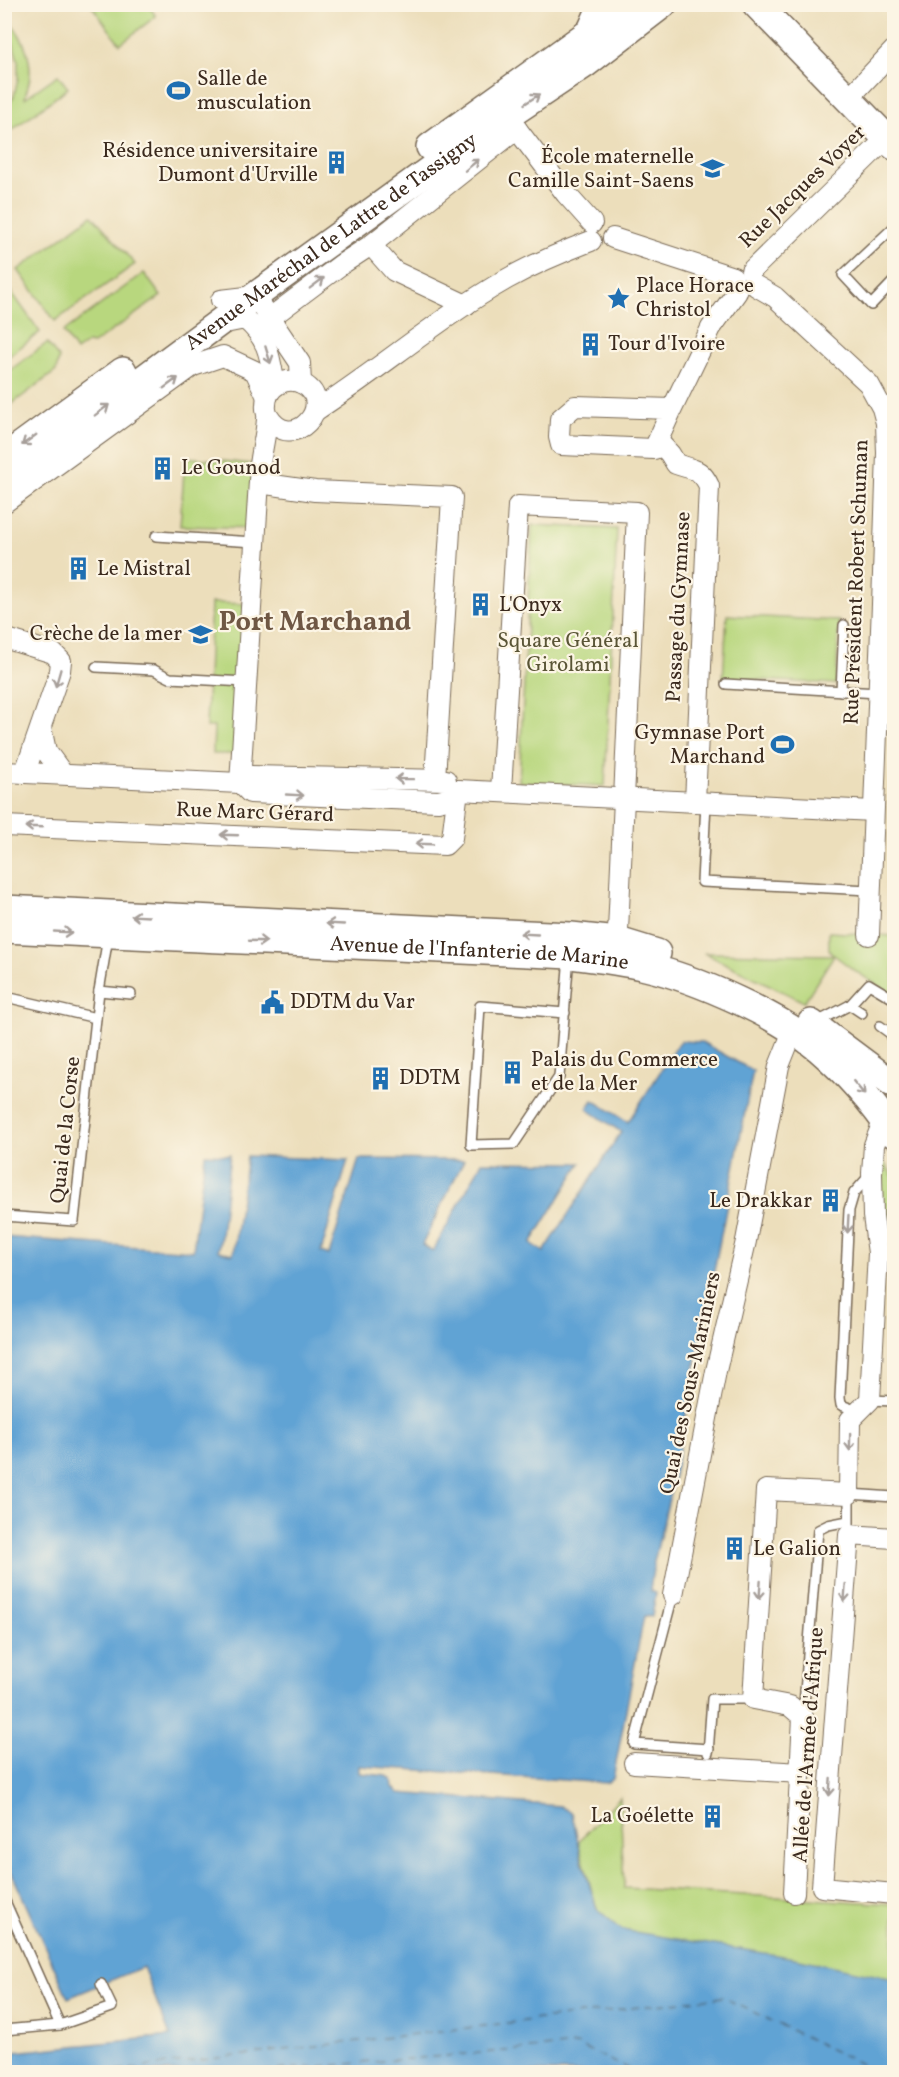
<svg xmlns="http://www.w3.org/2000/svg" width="899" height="2077" font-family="Vollkorn,serif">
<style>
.green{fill:#b8d77e;stroke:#7a804e;stroke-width:1.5}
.water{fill:#60a3d4;stroke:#4e6679;stroke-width:1.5}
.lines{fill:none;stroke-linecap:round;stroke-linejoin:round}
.ferry{stroke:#4a5a67;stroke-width:1.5;stroke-dasharray:8 6;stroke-linecap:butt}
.service-casing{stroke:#796955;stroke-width:12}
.minor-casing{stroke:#796955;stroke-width:22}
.tertiary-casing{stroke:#796955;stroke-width:27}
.secondary-casing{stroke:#796955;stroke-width:30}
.service{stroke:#fff;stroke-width:9}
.minor{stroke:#fff;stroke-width:20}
.tertiary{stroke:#fff;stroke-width:24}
.secondary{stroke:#fff;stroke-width:27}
.oneway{stroke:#a79f9a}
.labels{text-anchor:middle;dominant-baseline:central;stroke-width:4.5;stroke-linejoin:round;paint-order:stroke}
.poi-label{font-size:21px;fill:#3b2a1e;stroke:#fcf5e5;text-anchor:start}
.street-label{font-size:21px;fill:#3b2a1e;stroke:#fcf5e5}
.park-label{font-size:21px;fill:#5a5536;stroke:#fcf5e5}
.district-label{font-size:27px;font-weight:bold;fill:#6f5744;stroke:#fcf5e5}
</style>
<rect width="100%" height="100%" fill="#fcf5e5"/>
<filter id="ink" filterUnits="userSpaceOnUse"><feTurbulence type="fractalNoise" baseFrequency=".0167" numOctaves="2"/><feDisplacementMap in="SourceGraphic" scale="12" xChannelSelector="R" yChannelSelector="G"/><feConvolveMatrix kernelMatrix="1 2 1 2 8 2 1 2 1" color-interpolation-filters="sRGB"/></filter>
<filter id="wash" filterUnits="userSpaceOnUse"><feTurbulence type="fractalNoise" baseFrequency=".008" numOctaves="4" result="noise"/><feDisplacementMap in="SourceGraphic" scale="24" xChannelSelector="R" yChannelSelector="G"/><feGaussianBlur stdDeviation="1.35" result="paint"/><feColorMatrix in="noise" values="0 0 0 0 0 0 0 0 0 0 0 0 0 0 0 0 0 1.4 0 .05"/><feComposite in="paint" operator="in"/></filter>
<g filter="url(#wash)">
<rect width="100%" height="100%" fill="#ecdebb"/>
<g class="green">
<path d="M91 5H148L156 16 120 44Z"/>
<path d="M4 16C20 30 31 53 30 75 30 82 26 91 25 98L58 75 68 88 5 135V110L14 96 18 79V61L13 43 5 31Z"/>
<path d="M92 215 135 264 55 321 18 270Z"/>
<path d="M144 273 161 296 93 344 87 343 76 351 63 332Z"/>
<path d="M5 283 40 332 5 359H4Z"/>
<path d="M47 343 59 358 56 371 5 409V374Z"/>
<path d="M185 457 260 465 256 528 180 526Z"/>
<path d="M532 525 617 529 605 786 519 782Z"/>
<path d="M211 603 251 604 242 754H213L214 727H206Z"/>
<path d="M727 615 839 621 836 684 723 678Z"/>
<path d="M829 932 894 936V996L855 971 834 955 804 1002 704 953 833 955 829 949Z"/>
<path d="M881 1159 894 1177V1244L877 1219Z"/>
<path d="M620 1797 624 1888 894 1904V1979L622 1930 597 1909 578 1842Z"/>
</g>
<path class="water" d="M680 1041 702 1042 753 1071 672 1486 654 1562 650 1591 656 1593 652 1617 644 1616 613 1779 606 1783 359 1766V1773L387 1776 392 1779 393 1787 399 1793 560 1806 572 1814 582 1860 597 1909 622 1930 795 1958 894 1979V2072H5V2053L170 2036 143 1967 68 1998 5 1858 4 1237 193 1251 205 1154 230 1155 221 1236 218 1251 233 1254 247 1156 348 1160 321 1252 329 1255 359 1159 464 1160 422 1245 433 1251 482 1162 581 1163 531 1243 544 1252 621 1132 587 1109 593 1100 628 1122Z"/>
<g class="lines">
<g class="ferry">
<path d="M103 2072 722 1997 878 2072"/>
<path d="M250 2072 578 2045 635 2072"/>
<path d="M769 2072H772"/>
</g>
</g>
</g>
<g filter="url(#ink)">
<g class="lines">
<defs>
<g id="service">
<path d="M894 227 843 275 871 305 894 281"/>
<path d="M156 536 255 542"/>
<path d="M96 667 154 670 170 678 246 682"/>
<path d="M726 684 878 693"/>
<path d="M841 691 844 625"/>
<path d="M706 803 702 882 870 890"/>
<path d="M99 991 131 994"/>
<path d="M4 997H6L4 1022"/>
<path d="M6 997 96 1018"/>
<path d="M850 1005 869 984 894 999"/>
<path d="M565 1013 480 1006 471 1145 514 1144 559 1077 569 956"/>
<path d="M817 1022 850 1005 862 1013"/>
<path d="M880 1026 891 1034 894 1044"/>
<path d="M4 1216 74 1221 99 991 108 937"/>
<path d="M870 1400 894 1401"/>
<path d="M858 1411 841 1405 840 1398 849 1210 854 1193 870 1175"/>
<path d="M849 1526V1494L894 1497"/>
<path d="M673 1595 634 1744 709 1749"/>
<path d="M803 1717 818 1530 828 1525 848 1521"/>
<path d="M708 1753 712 1699H753"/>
<path d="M4 1899 60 2025 112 2007 101 1984"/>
<path d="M4 2030 60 2025"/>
</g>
<g id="minor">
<path d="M848 99 894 50"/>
<path d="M510 120 566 194 592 223"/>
<path d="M613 238 733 277"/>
<path d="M371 245 394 271 466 305"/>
<path d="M751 271 894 131"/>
<path d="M756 286 775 297 869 384 882 408 886 423 887 453 882 604 869 935"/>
<path d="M221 300 255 296 300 363 301 383"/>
<path d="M270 318 342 264 371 245 517 129"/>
<path d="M220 324 245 319C269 339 270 357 275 386"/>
<path d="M672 409 654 449 561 445 559 437 560 419 575 406 672 409 711 328 737 292"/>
<path d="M315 411C380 369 440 317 507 279 534 264 562 252 591 241"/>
<path d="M658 441 670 454 676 464C693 470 701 468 709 486L695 802"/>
<path d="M259 483 315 491 452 497 435 779"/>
<path d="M4 503 193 366 223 356 255 371 267 397"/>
<path d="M4 638 53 653 61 661 60 671 25 772"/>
<path d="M41 727 46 751 63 774"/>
<path d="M4 772 240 783 251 776 446 780"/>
<path d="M240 783 260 465C262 449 266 434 267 419 268 414 265 410 266 405 266 386 287 375 303 384 338 403 292 456 268 416"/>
<path d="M240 783 250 793 438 801 452 798 458 790"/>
<path d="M458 790 873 811"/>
<path d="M501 791 518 506 637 512 617 953"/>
<path d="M4 826 445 845 452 838 458 790"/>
<path d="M894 1538 849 1535 822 1887 894 1894"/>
<path d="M673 1595 716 1371 746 1241 779 1066 789 1041 796 1032"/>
<path d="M634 1763 801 1773"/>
<path d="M794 1893 803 1717 790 1706 753 1699 766 1490 849 1494 850 1420 870 1400 878 1253 873 1216 872 1173 874 1145 884 1119"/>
</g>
<path id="tertiary" d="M587 36 597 13V4"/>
<g id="secondary">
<path d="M756 4 894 146"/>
<path d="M430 147 629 4"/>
<path d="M4 458 123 371"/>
<path id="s1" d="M4 482 255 296 467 143 585 64 663 4"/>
<path d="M4 909 571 936 618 941 657 953"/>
<path id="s2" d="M4 929 570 955C595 958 621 961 646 967 697 979 779 1015 819 1049 848 1074 873 1103 894 1134"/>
<path d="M811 1023 894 1085"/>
</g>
</defs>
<use href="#service" class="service-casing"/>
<use href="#minor" class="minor-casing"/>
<use href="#tertiary" class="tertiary-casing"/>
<use href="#secondary" class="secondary-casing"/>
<use href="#service" class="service"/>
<use href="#minor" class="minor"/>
<use href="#tertiary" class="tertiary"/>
<use href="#secondary" class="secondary"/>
</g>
<defs><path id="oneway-shaft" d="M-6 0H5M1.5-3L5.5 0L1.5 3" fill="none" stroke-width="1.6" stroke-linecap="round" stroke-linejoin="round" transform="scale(1.5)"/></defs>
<g class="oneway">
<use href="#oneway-shaft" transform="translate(532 99) rotate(-33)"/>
<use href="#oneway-shaft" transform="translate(472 165) rotate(-39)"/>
<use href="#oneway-shaft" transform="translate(317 283) rotate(-37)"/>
<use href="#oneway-shaft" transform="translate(268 355) rotate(73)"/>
<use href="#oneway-shaft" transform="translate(171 383) rotate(-36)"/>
<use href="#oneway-shaft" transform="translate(102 410) rotate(-37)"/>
<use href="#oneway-shaft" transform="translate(29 440) rotate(144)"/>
<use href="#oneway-shaft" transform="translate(58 678) rotate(106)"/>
<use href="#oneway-shaft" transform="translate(404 779) rotate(-179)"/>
<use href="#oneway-shaft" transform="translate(295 795) rotate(3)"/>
<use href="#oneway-shaft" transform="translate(34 827) rotate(-178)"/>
<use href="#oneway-shaft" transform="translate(229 835) rotate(-178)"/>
<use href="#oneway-shaft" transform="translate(424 844) rotate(-178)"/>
<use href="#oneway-shaft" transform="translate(140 916) rotate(-177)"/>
<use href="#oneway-shaft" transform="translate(335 924) rotate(-177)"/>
<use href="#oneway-shaft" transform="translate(63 932) rotate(3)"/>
<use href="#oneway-shaft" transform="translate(529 934) rotate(-177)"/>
<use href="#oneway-shaft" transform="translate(258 941) rotate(2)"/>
<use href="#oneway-shaft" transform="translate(859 1088) rotate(50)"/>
<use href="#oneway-shaft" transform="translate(848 1224) rotate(93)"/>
<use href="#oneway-shaft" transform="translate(850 1442) rotate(91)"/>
<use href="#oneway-shaft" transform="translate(760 1590) rotate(94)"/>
<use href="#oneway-shaft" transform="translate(845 1593) rotate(94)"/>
<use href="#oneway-shaft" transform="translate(830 1787) rotate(94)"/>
</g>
</g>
<defs>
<symbol id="stadium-bare" viewBox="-9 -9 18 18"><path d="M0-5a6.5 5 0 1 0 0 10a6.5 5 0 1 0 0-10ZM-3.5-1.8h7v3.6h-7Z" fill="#1f6fb2" stroke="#fcf5e5" stroke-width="2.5" paint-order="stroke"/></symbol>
<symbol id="building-bare" viewBox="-9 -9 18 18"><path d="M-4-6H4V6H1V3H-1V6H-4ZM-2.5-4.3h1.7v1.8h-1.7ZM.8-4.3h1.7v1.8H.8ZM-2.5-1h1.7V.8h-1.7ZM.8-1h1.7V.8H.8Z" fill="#1f6fb2" stroke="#fcf5e5" stroke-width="2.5" paint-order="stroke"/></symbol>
<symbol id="school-bare" viewBox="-9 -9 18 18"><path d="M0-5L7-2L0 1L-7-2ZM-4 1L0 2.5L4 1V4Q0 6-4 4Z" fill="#1f6fb2" stroke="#fcf5e5" stroke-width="2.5" paint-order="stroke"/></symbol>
<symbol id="sight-bare" viewBox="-9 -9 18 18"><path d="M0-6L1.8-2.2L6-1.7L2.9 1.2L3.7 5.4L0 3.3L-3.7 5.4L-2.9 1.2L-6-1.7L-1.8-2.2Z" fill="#1f6fb2" stroke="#fcf5e5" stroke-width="2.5" paint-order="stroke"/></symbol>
<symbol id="civic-bare" viewBox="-9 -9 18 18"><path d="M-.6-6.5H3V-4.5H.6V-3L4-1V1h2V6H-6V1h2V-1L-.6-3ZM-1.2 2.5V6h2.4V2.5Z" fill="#1f6fb2" stroke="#fcf5e5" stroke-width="2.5" paint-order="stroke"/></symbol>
</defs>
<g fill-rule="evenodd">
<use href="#stadium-bare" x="162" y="74" width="33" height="33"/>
<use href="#building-bare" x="320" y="146" width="33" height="33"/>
<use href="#school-bare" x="696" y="152" width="33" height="33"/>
<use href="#sight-bare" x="602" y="282" width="33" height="33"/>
<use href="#building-bare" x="574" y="328" width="33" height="33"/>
<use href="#building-bare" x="146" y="452" width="33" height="33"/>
<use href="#building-bare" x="62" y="552" width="33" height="33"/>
<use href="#building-bare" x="464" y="588" width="33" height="33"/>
<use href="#school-bare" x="184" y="618" width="33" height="33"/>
<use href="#stadium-bare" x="766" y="728" width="33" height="33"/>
<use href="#civic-bare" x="256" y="986" width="33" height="33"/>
<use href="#building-bare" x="496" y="1056" width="33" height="33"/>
<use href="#building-bare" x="364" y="1062" width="33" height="33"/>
<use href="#building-bare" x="814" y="1184" width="33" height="33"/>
<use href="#building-bare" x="718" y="1532" width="33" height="33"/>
<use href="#building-bare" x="696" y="1800" width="33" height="33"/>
</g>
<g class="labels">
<g class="poi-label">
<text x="197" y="79">Salle de<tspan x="197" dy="24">musculation</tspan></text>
<text x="318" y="151" text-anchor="end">Résidence universitaire<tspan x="318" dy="24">Dumont d'Urville</tspan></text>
<text x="694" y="157" text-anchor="end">École maternelle<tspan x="694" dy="24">Camille Saint-Saens</tspan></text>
<text x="636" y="286">Place Horace<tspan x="636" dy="24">Christol</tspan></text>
<text x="608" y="344">Tour d'Ivoire</text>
<text x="181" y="468">Le Gounod</text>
<text x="97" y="569">Le Mistral</text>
<text x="499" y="605">L'Onyx</text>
<text x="182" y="634" text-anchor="end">Crèche de la mer</text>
<text x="765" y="733" text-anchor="end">Gymnase Port<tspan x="765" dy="24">Marchand</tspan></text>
<text x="290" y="1002">DDTM du Var</text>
<text x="531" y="1060">Palais du Commerce<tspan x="531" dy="24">et de la Mer</tspan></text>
<text x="399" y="1078">DDTM</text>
<text x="812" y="1201" text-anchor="end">Le Drakkar</text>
<text x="753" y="1549">Le Galion</text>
<text x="694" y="1816" text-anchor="end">La Goélette</text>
</g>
<g class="street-label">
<text transform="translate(803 187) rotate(-44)">Rue Jacques Voyer</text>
<text stroke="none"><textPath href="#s1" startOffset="406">Avenue Maréchal de Lattre de Tassigny</textPath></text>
<text transform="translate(857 582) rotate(-88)">Rue Président Robert Schuman</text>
<text transform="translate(679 607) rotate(-87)">Passage du Gymnase</text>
<text transform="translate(255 813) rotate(2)">Rue Marc Gérard</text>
<text stroke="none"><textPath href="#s2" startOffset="476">Avenue de l'Infanterie de Marine</textPath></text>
<text transform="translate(66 1130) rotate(-84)">Quai de la Corse</text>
<text transform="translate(691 1383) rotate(-78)">Quai des Sous-Mariniers</text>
<text transform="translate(809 1745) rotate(-86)">Allée de l'Armée d'Afrique</text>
</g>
<g class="park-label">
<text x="568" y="641">Square Général<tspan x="568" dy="24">Girolami</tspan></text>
</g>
<g class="district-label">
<text x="315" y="623">Port Marchand</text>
</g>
</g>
<rect width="899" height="2077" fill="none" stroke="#fcf5e5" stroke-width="24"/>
</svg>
